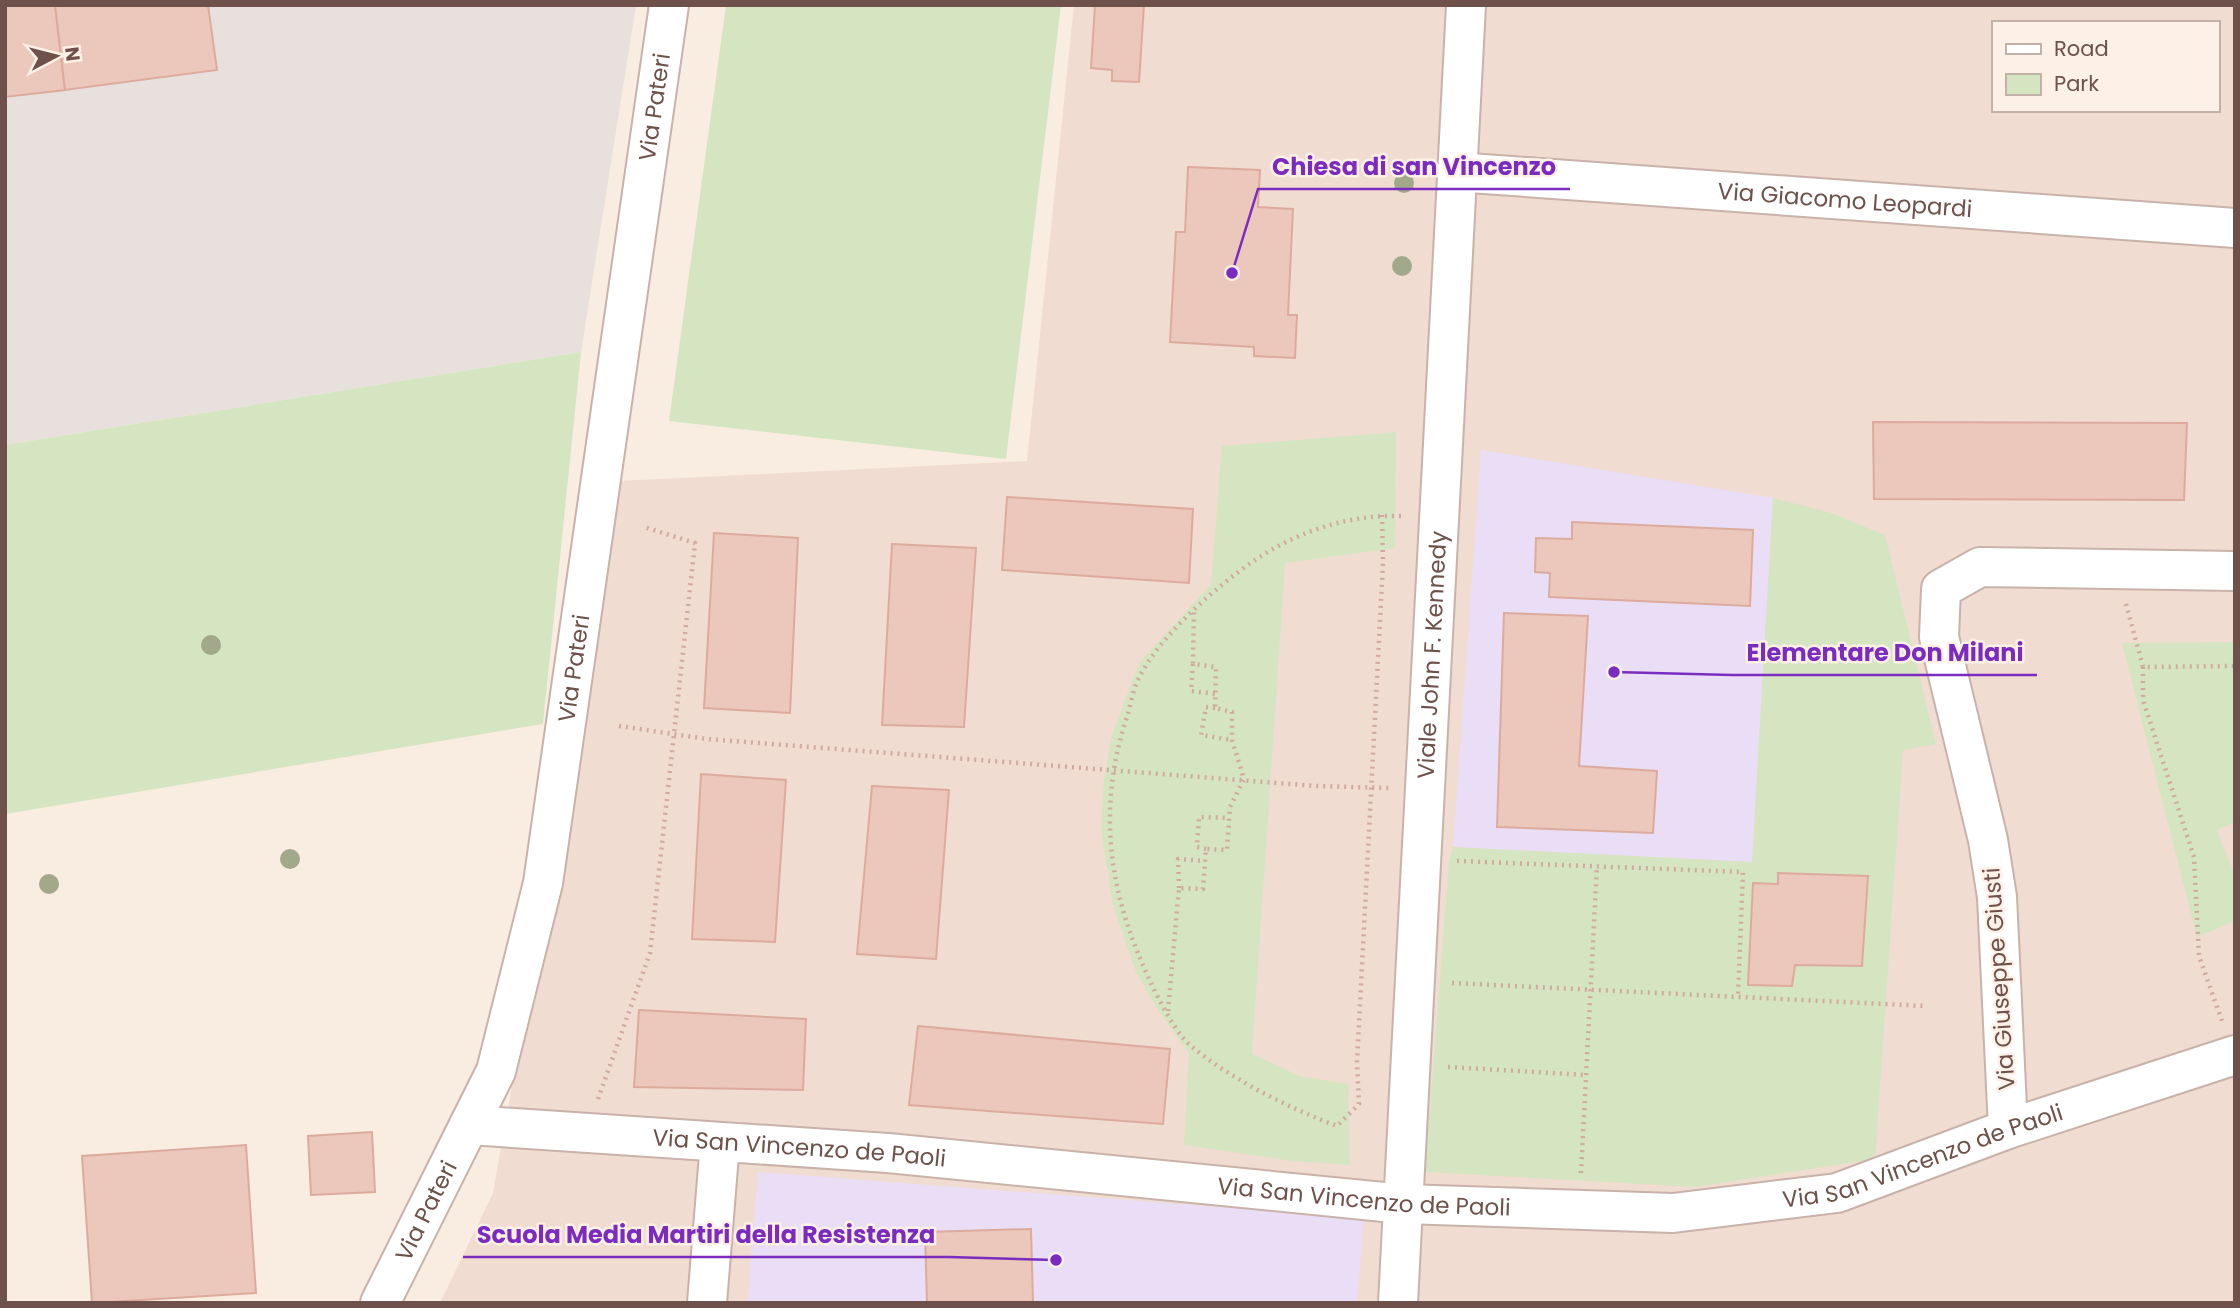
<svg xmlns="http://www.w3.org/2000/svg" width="2240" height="1308" font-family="Poppins,sans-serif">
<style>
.residential{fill:#f0dcd0;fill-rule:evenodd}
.industrial{fill:#e8e0dc}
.education{fill:#e9def5}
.green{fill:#d5e5c1}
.building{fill:#ecc7bb;stroke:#ddab9d;stroke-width:2}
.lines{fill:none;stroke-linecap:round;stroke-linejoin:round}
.minor-casing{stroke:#c8b2a9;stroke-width:42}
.path{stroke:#d0aa9f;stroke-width:4.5;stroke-dasharray:2 5;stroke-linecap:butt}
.minor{stroke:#fff;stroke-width:38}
.tree{fill:#a1a98a}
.labels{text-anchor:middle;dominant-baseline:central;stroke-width:5;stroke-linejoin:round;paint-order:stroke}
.street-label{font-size:23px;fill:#6d514a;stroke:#fdf0e6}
.leader{fill:none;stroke:#7b2cbf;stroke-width:2.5}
.callout-dot{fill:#7b2cbf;stroke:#fdf0e6;stroke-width:2.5}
.callout-label{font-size:24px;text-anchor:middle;font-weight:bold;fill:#7b2cbf;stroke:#fdf0e6;stroke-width:5;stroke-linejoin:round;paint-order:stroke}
</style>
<rect width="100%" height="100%" fill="#f9ece0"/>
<path class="residential" d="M1074 5H2235V1303H440L493 1193 619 481 1027 461ZM1993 23H2217V110H1993Z"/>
<path class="industrial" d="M5 5H636L581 352 5 445Z"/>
<g class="education">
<path d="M1481 450 1773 498 1752 862 1453 847Z"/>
<path d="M758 1172 1364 1218 1357 1303H747Z"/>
</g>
<g class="green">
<path d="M726 5H1061L1006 459 669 421Z"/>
<path d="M581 352 543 724 5 814V445Z"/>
<path d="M1396 432 1395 548 1285 563 1252 1054 1300 1076 1348 1084 1350 1165 1293 1161 1184 1145 1189 1053 1158 1010 1136 972 1113 905 1101 829 1104 780 1112 735 1139 663 1211 584 1222 446Z"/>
<path d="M1773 498 1828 512 1885 535 1936 744 1903 750 1875 1159 1695 1187 1425 1172 1449 861 1453 847 1752 862Z"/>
<path d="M2235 642V822L2217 830 2235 876V921L2197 937 2122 643Z"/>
</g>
<g class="building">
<path d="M5 5H55L65 90 5 97Z"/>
<path d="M55 5H208L217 70 65 90Z"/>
<path d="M1095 5H1144L1139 82 1112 81V70L1091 68Z"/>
<path d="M1188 167 1260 170 1258 207 1293 209 1288 315H1297L1295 358 1254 356V347L1170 342 1176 232H1185Z"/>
<path d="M1873 422 2187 423 2184 500 1874 499Z"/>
<path d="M1007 497 1193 509 1189 583 1002 570Z"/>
<path d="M1572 522 1753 530 1750 606 1549 597 1550 573 1535 572 1536 538 1572 539Z"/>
<path d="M714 533 798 538 790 713 704 708Z"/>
<path d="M892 544 976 548 964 727 882 725Z"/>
<path d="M1504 613 1588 616 1579 766 1657 771 1653 833 1497 827Z"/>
<path d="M701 774 786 780 775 942 692 939Z"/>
<path d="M872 786 949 790 936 959 857 954Z"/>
<path d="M1778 873 1868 876 1862 966 1795 965 1792 986 1748 985 1753 883 1778 884Z"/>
<path d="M639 1010 806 1019 803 1090 634 1087Z"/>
<path d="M918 1026 1170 1049 1163 1124 909 1105Z"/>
<path d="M372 1132 375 1192 311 1195 308 1136Z"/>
<path d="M246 1145 256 1293 92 1303 82 1156Z"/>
<path d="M1031 1229 1033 1303H927L925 1232Z"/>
</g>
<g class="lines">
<defs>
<g id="minor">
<path id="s1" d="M1456 172 2235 228"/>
<path id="s2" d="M469 1125 888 1153 1404 1204 1673 1213 1837 1193 2008 1129 2235 1055"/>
<path d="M2008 1129 1997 897 1988 840 1939 637 1941 589 1980 567 2235 571"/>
<path id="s3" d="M380 1303 496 1071 543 883 669 5"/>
<path d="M707 1303 720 1142"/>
<path id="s4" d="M1398 1303 1466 5"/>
</g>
</defs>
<use href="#minor" class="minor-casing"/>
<g class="path">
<path d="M1382 515 1383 563 1357 1062 1359 1104 1337 1126C1289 1108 1230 1079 1190 1045 1171 1029 1147 976 1138 953 1106 875 1100 798 1127 717 1131 704 1133 688 1140 676 1159 639 1204 598 1237 573 1285 536 1341 514 1403 516"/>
<path d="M2126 604 2143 667 2235 666"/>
<path d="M1193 664 1191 691 1215 694"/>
<path d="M2143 667V700L2194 857 2199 956 2222 1021"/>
<path d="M1215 708 1206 707 1201 735 1232 740"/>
<path d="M619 726 707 739 1316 786 1389 788"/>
<path d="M1206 849 1197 847 1199 817 1229 818"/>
<path d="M1457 861 1743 872 1738 997"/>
<path d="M1179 888 1178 859 1205 861"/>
<path d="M1452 983 1926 1006"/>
<path d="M1168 1011 1179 888 1203 889 1206 849 1227 850 1230 807 1244 779 1232 740V712L1215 708 1216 667 1193 664 1194 610"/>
<path d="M1448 1067 1587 1075"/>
<path d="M598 1099 650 953 695 543 644 527"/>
<path d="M1581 1173 1597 866"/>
</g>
<use href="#minor" class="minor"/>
</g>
<g class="tree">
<circle cx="1404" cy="183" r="10"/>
<circle cx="1402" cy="266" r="10"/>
<circle cx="211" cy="645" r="10"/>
<circle cx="290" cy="859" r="10"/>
<circle cx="49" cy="884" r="10"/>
</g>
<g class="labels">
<g class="street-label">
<text stroke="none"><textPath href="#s3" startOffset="1237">Via Pateri</textPath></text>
<text stroke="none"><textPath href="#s1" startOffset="390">Via Giacomo Leopardi</textPath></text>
<text stroke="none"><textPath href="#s4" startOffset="649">Viale John F. Kennedy</textPath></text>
<text stroke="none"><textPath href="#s3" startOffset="670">Via Pateri</textPath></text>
<text transform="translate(1999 979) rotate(-94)">Via Giuseppe Giusti</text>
<text stroke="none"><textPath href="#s2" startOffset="331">Via San Vincenzo de Paoli</textPath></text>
<text stroke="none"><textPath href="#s2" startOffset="1465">Via San Vincenzo de Paoli</textPath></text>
<text stroke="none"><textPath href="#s2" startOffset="898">Via San Vincenzo de Paoli</textPath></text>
<text stroke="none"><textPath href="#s3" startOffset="103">Via Pateri</textPath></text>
</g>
</g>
<path class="leader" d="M1232 273L1258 189H1570M1614 672L1732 675H2037M1056 1260L949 1257H463"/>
<g class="callout-dot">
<circle cx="1232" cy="273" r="7"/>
<circle cx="1614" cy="672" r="7"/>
<circle cx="1056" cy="1260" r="7"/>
</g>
<g class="callout-label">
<text x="1414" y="175">Chiesa di san Vincenzo</text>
<text x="1885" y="661">Elementare Don Milani</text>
<text x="706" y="1243">Scuola Media Martiri della Resistenza</text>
</g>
<rect width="2240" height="1308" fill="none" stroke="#6d514a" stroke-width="14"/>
<rect x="1992" y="21" width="228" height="91" fill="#fdf0e6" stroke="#c3b0a8" stroke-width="2"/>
<rect x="2006" y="44" width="35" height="10" fill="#ffffff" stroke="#c3b0a8" stroke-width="2"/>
<text x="2054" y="56" font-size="21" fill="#6d514a">Road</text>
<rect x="2006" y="74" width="35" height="21" fill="#d5e5c1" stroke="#c3b0a8" stroke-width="2"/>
<text x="2054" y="91" font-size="21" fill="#6d514a">Park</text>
<g transform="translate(56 56) rotate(83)" stroke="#fdf0e6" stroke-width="5" paint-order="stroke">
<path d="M0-5L12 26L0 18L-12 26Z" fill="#6d514a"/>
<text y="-10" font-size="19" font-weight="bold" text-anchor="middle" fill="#6d514a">N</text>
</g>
</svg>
